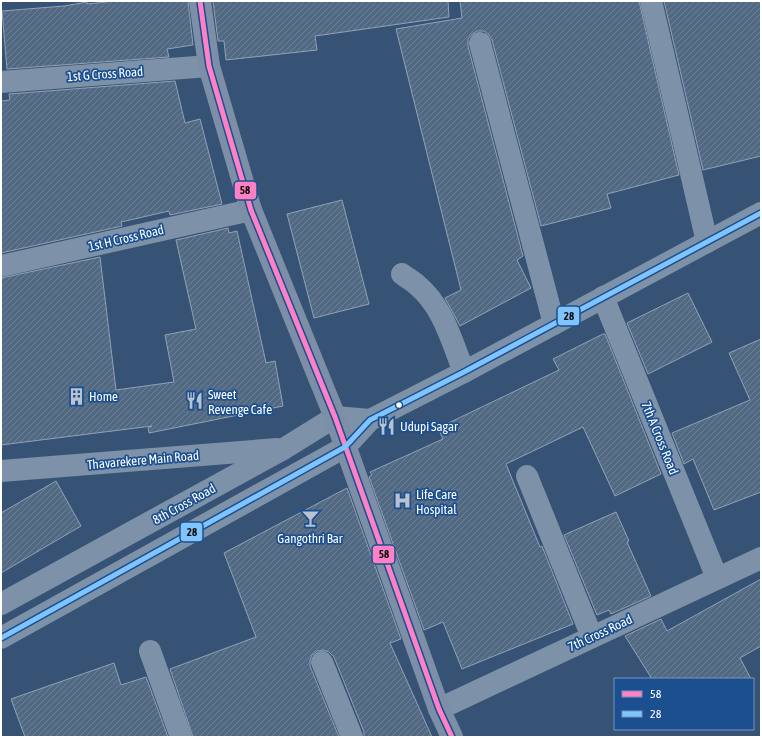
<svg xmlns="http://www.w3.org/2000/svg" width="762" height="738" font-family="'Asap Condensed',sans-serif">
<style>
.building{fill:url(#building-hatch);stroke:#92a2b6}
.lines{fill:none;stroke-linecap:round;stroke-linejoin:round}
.minor{stroke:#7d92a8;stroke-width:22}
.major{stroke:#7d8ea7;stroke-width:22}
.bus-1-casing{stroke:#1b4f8f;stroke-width:8}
.bus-2-casing{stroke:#1b4f8f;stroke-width:8}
.bus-1{stroke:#ff80c5;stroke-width:5}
.bus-2{stroke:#80c4ff;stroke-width:5}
.bus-dot{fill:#fff;stroke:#1b4f8f;stroke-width:1.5}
.labels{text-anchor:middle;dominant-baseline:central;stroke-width:3.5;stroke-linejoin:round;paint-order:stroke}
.street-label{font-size:13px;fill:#fff;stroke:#1b4f8f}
.poi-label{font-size:13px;fill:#fff;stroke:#1b4f8f;text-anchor:start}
.line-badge{stroke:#1b4f8f;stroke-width:1.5}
.pale-badge-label{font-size:11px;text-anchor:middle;font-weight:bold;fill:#111}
</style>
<defs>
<pattern id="building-hatch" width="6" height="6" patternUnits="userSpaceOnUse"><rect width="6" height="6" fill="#526984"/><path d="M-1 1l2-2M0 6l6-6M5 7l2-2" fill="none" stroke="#6c8096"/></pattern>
</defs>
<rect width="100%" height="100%" fill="#365274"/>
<g class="building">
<path d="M115 1H188L193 45 167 49 169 57 7 69 2 11 64 6 87 2V4Z"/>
<path d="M213 1H448L449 17 315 36 317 50 226 60 224 41H218Z"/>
<path d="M460 1H639L679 175 607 194 611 208 541 226 492 40 489 35 484 31H477L472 34 468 39V46L523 256 517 260 531 288 460 326 445 298 461 290 396 29 462 18Z"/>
<path d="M664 1H761V156L703 170Z"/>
<path d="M175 81 185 123 200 119 222 204 170 215 169 211 121 222 122 226 1 253V101L10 100 9 94Z"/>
<path d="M342 200 369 304 314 318 287 214Z"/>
<path d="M228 228 229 233 237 231 266 363 275 361 283 406 149 433 148 428 152 426 1 445V278L100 257 116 390 174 382 165 335 196 329 176 240Z"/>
<path d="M688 293 712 342 648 374 627 323Z"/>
<path d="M603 334H605L661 474 615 496 583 427 506 464 540 547 542 546 573 624 462 669 443 622 424 630 369 477 372 475 370 472 443 439 438 428 559 370 553 359Z"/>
<path d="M761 339V492L714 510 693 459 684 464 672 433 750 400 729 353Z"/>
<path d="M56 481 81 526 1 573V513Z"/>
<path d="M347 488 401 639 390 643 432 737H364V732L334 657 329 652 323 650 317 651 312 655 310 660V666L339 737H193L170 669 256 637 224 553Z"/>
<path d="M616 512 629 541 627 542 651 596 611 614 609 610 597 615 564 535Z"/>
<path d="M761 579V646L740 658 751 679H652L625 636 661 619 667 631Z"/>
<path d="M114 663 121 685 146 677 168 737H25L11 699Z"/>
</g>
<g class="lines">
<g class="minor">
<path d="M651 1 707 242"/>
<path d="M480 43 554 324"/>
<path d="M1 82 209 66"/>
<path d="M1 266 251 210"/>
<path d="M402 274C407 278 413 281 417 285 443 306 452 342 464 372"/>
<path d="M603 297 717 578"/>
<path d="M1 471 277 449"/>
<path d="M527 476 592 637"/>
<path d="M1 604 285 448 335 417 370 420"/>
<path d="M1 638 345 447 370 420 464 372 761 213"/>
<path d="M150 651 181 737"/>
<path d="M322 662 352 737"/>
<path d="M439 709 761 558"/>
</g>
<path class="major" d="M200 1 209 66 251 210 335 417 439 709 452 737"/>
<defs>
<path id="bus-1" d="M200 1 209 66 251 210 335 417 439 709 452 737"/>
<path id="bus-2" d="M1 638 345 447 370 420 464 372 761 213"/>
</defs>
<use href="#bus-1" class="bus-1-casing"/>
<use href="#bus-2" class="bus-2-casing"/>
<use href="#bus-1" class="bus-1"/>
<use href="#bus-2" class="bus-2"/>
</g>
<defs>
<symbol id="building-bare" viewBox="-9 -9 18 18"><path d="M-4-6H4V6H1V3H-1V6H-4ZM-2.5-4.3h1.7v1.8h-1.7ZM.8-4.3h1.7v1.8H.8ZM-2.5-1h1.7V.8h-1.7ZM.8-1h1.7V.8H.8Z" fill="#b9c2ce" stroke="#1b4f8f" stroke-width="2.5" paint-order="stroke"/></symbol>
<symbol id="restaurant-bare" viewBox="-9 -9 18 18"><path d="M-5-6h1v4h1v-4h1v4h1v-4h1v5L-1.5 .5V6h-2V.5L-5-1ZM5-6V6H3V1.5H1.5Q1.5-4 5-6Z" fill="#b9c2ce" stroke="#1b4f8f" stroke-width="2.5" paint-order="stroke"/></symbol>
<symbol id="hospital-bare" viewBox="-9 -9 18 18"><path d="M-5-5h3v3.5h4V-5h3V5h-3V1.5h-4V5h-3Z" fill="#b9c2ce" stroke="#1b4f8f" stroke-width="2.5" paint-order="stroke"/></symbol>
<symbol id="bar-bare" viewBox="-9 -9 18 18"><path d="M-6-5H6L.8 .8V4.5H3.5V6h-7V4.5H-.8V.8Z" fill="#b9c2ce" stroke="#1b4f8f" stroke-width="2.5" paint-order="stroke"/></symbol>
</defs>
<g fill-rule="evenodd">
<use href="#building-bare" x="64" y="384" width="25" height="25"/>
<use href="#restaurant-bare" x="182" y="388" width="25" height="25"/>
<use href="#restaurant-bare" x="374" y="414" width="25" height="25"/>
<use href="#hospital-bare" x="390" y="488" width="25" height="25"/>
<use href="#bar-bare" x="298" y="506" width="25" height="25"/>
</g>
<circle class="bus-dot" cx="399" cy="405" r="3.5"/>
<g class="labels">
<g class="street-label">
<text transform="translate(105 74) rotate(-4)">1st G Cross Road</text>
<text transform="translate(126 238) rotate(-13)">1st H Cross Road</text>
<text transform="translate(660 438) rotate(68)">7th A Cross Road</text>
<text transform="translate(143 460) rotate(-5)">Thavarekere Main Road</text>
<text transform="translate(184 504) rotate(-29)">8th Cross Road</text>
<text transform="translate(600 633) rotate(-25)">7th Cross Road</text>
</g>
<g class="poi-label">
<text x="208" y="394">Sweet<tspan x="208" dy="15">Revenge Cafe</tspan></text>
<text x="89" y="396">Home</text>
<text x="400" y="426">Udupi Sagar</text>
<text x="416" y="494">Life Care<tspan x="416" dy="15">Hospital</tspan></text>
<text x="310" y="538" text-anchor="middle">Gangothri Bar</text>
</g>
</g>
<g class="line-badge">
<rect x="234" y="181" width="23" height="19" rx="4" fill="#ff80c5"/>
<rect x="557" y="306" width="23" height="20" rx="4" fill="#80c4ff"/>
<rect x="180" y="522" width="23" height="20" rx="4" fill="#80c4ff"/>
<rect x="372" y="545" width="23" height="19" rx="4" fill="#ff80c5"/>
</g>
<g class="pale-badge-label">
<text x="245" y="194">58</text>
<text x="569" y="320">28</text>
<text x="192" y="536">28</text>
<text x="384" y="558">58</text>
</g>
<rect width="762" height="738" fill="none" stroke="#ffffff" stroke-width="4"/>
<rect x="614" y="678" width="140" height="52" fill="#1b4f8f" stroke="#7695bc"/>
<rect x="622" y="691" width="20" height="6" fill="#ff80c5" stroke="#7695bc"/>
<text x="650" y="698" font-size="12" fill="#ffffff">58</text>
<rect x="622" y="711" width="20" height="6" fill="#80c4ff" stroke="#7695bc"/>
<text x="650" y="718" font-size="12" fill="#ffffff">28</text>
</svg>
